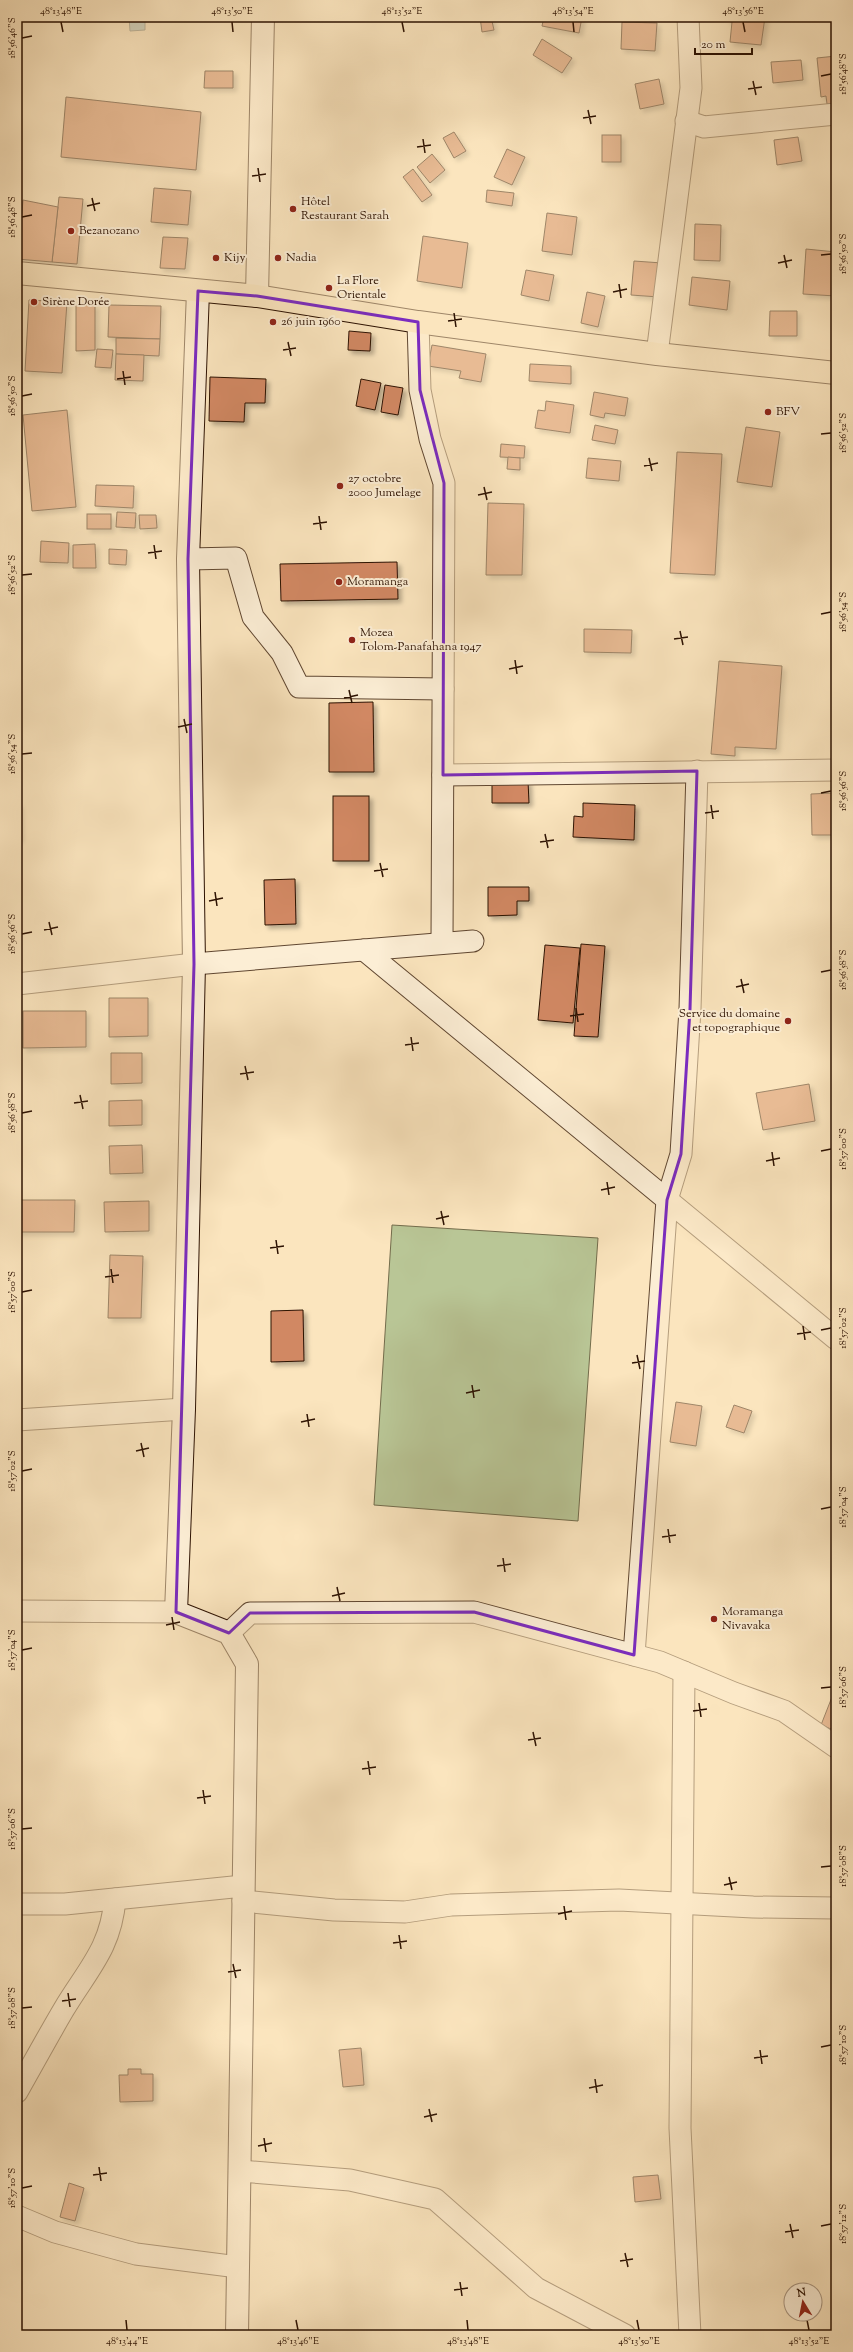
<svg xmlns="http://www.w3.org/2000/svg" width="853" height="2352" font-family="'Sorts Mill Goudy',serif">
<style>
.green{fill:#b9c696;stroke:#736c4c}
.water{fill:#a1bdba;stroke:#737970}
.building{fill:#d18864;stroke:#2d1202;filter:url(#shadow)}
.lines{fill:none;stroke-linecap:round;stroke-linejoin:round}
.street-casing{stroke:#604731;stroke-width:23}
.secondary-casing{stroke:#2d1202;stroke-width:24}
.primary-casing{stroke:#2d1202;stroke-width:24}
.street{stroke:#fceed5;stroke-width:21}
.secondary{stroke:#fceed5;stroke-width:22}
.primary{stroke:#fbe5be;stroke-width:22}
.marked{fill:none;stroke:#7b2cbf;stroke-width:3;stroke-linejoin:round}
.ticks{fill:none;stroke:#2d1202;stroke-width:1.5}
.poi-dot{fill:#8f2418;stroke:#fceed5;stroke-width:1.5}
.labels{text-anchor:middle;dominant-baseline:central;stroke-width:4;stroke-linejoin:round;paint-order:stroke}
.poi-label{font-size:12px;fill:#2d1202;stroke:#fceed5;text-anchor:start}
.neatline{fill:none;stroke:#2d1202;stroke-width:1.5}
.ticks-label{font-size:10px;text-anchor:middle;fill:#2d1202}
</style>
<defs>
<filter id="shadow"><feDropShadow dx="3.5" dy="3.5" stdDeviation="2" flood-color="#0004"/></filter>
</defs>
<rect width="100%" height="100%" fill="#fbe5be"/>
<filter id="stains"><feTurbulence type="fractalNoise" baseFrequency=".005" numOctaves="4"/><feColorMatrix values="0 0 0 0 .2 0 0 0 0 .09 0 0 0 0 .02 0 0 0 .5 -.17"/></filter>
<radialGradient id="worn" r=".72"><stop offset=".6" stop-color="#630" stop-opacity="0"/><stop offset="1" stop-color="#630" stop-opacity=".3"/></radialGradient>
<path class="green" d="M392 1225 598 1238 578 1521 374 1505Z"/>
<path class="water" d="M129 17H145V30L130 31Z"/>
<g class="building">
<path d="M480 17H491L494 30 482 32Z"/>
<path d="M544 17H582L579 33 542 26Z"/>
<path d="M635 17H646V23L635 22Z"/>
<path d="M728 17H765L761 45 730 42 732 22 727 21Z"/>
<path d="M622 22 657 23 655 51 621 49Z"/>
<path d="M542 39 572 58 562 73 533 55Z"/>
<path d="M836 56V104H827L826 96 821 97 817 58Z"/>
<path d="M801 60 803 80 773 83 771 62Z"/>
<path d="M205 71H233V88H204Z"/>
<path d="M659 79 664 104 640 109 635 84Z"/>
<path d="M66 97 201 112 196 170 61 157Z"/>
<path d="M454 132 466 151 454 158 443 138Z"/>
<rect x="602" y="135" width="19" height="27"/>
<path d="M798 137 802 161 777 165 774 140Z"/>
<path d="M507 149 525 157 512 185 494 177Z"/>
<path d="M432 154 445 170 430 183 417 167Z"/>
<path d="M413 169 432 195 422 202 403 177Z"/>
<path d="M154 188 191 191 188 225 151 222Z"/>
<path d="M487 190 514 193 512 206 486 202Z"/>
<path d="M59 197 83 199 77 264 52 262Z"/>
<path d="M23 200 58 207 52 262 17 259V236H20Z"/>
<path d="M547 213 577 217 572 255 542 251Z"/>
<path d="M695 224 721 225 720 261 694 260Z"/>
<path d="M423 236 468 243 462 288 417 281Z"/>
<path d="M163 237 188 238 185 269 160 268Z"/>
<path d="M806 249 836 252V296L803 294Z"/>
<path d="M634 261 662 263 659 297 631 295Z"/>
<path d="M526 270 554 275 549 301 521 295Z"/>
<path d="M692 277 730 281 727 310 689 305Z"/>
<path d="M587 292 605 296 598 327 581 323Z"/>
<path d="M29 300 67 302 62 373 25 371Z"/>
<path d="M76 305H95V350L76 351Z"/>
<path d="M109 305 161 306 160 339 108 337Z"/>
<path d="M770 311H797V336H769Z"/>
<path d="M349 331 371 333 370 351 348 350Z"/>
<path d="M116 338 160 339 159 356 116 354Z"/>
<path d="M432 345 486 354 481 382 459 378 461 371 428 366Z"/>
<path d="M97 349 113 350 111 368 95 367Z"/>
<path d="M116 354 144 355 143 381 115 380Z"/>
<path d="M530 364 571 366V384L529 381Z"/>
<path d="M210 377 266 379 265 403H245L244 422 209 421Z"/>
<path d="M361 379 381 383 375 410 356 406Z"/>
<path d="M385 385 403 388 398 415 381 412Z"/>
<path d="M594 392 628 398 625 416 605 413 604 418 590 415Z"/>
<path d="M546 401 574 405 570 433 535 428 538 410 545 411Z"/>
<path d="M67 410 76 507 32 511 23 415Z"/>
<path d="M595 425 618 430 615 444 592 440Z"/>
<path d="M746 427 780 432 772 487 737 482Z"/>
<path d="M501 444 525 446 524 458 500 457Z"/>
<path d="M677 452 722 454 715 575 670 573Z"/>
<path d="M508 457 520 458V470L507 469Z"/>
<path d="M588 458 621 461 619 481 586 478Z"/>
<path d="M96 485 134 486 133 508 95 506Z"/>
<path d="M488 503 524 504 522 575H486Z"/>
<path d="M117 512 136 513 135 528 116 527Z"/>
<rect x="87" y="514" width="24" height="15"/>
<path d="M139 515H156L157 528 140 529Z"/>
<path d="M41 541 69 543 68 563 40 562Z"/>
<path d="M95 544 96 568H73V545Z"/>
<path d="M109 549 127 550 126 565 109 564Z"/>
<path d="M397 562 398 599 281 601 280 564Z"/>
<path d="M584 629 632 630 631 653 584 652Z"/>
<path d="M719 661 782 666 776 749 735 747V756L711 754Z"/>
<path d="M373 702 374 772H329V703Z"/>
<path d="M492 781H528L529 803H492Z"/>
<path d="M833 793 834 835H812L811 794Z"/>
<rect x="333" y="796" width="36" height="65"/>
<path d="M583 803 635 805 634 840 573 837 574 816 583 817Z"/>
<path d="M17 804H19L20 839H17Z"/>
<path d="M295 879 296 924 265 925 264 880Z"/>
<path d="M488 887H529V901H517V915L488 916Z"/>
<path d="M581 944 605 946 598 1037 574 1036Z"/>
<path d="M545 945 580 948 573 1023 538 1020Z"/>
<path d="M109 998H148V1036L109 1037Z"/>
<path d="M23 1011H86V1047L23 1048Z"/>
<path d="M111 1053H142V1083L111 1084Z"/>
<path d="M809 1084 815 1121 763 1130 756 1093Z"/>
<path d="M142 1100V1125L109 1126V1101Z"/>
<path d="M142 1145 143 1173 110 1174 109 1146Z"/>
<path d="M17 1200H75L74 1232H17Z"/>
<path d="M149 1201V1231L105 1232 104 1202Z"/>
<path d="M110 1255 143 1256 141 1318H108Z"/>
<path d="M303 1310 304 1361 271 1362V1311Z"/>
<path d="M676 1402 702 1406 696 1446 670 1442Z"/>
<path d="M734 1405 752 1411 744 1433 726 1427Z"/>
<path d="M832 1697 836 1699V1731L821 1725Z"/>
<path d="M361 2048 364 2085 343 2087 339 2050Z"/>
<path d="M128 2069H141V2074H153V2101L120 2102 119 2075H128Z"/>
<path d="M658 2175 661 2199 635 2202 633 2177Z"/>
<path d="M69 2183 84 2188 75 2221 60 2217Z"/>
<path d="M24 2332 47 2334 46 2335H24Z"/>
</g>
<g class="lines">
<defs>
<g id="street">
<path d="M686 121 704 127 836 114"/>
<path d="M418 322 420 390 430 439 444 483 442 943"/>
<path d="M657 354 691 88 688 17"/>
<path d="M188 559 236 558 253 617 282 653 299 687 443 689"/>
<path d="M443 775 836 770"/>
<path d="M364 950 836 1339"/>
<path d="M17 984 194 964 473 941"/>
<path d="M17 1420 184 1409"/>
<path d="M17 1611 176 1612"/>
<path d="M229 1633 250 1613 474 1612 660 1662 734 1693 784 1711 836 1747"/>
<path d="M634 1655 667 1200 681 1154 690 1009 697 771"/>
<path d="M684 1672 680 2128 690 2335"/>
<path d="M243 1901 334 1910 405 1912 451 1905 619 1900 753 1907 836 1908"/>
<path d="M17 1904H65L243 1886"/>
<path d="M17 2092C33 2064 48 2036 64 2009 88 1969 111 1948 115 1899"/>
<path d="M240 2171 350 2180 435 2199 536 2288 625 2335"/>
<path d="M17 2216 55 2232 136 2254 238 2267"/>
</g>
<g id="secondary">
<path d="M198 291 188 559 194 964 184 1409 176 1612 229 1633 247 1664 237 2335"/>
<path d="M257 296 263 17"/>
</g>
<path id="primary" d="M17 273 257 296 418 322 657 354 836 373"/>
</defs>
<use href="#street" class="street-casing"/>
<use href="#secondary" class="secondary-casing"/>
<use href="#primary" class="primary-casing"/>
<use href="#street" class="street"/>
<use href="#secondary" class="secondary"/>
<use href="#primary" class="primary"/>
</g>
<path d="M0 0H853V2352H0ZM198 291 257 296 418 322 420 390 444 483 443 775 697 771 690 1009 681 1154 667 1200 634 1655 474 1612 250 1613 229 1633 176 1612 194 964 188 559Z" fill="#fbe5be" fill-opacity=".55" fill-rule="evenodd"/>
<path class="marked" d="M198 291 257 296 418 322 420 390 444 483 443 775 697 771 690 1009 681 1154 667 1200 634 1655 474 1612 250 1613 229 1633 176 1612 194 964 188 559Z"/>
<path class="ticks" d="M61 22 63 32M232 22 233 32M402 22 404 32M573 22 574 32M743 22 745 32M22 38 32 36M821 76 831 74M753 81 756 95M748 89 762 87M588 110 591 124M583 118 596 116M423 139 425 153M417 147 431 145M258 168 260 182M252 176 266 174M92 198 95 211M87 206 100 203M22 217 32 215M784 255 787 268M821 255 831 254M778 263 792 260M619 284 621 298M613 292 627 289M454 313 456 327M448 321 462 319M288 342 291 356M283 350 296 348M123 371 125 385M117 379 131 377M22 396 32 394M821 434 831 433M649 458 652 471M644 466 658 463M484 487 487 500M478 495 492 492M319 516 321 530M313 524 327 522M154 545 156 559M148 553 162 551M22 575 32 574M821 614 831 612M680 631 683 645M674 639 688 637M515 660 517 674M509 669 523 666M349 690 352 703M344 698 358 695M184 719 187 733M178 727 192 724M22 754 32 753M821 793 831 791M711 805 713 819M705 813 719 811M545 834 548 848M540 842 554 840M380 863 383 877M374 871 388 869M215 892 217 906M209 901 223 898M49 922 52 935M44 930 58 927M22 934 32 932M821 972 831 970M741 979 744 993M736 987 749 984M576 1008 578 1022M570 1016 584 1014M411 1037 413 1051M405 1045 419 1043M245 1066 248 1080M240 1074 254 1072M80 1095 83 1109M74 1103 88 1101M22 1113 32 1111M821 1151 831 1149M772 1152 774 1166M766 1161 780 1158M607 1182 609 1195M601 1190 615 1187M441 1211 444 1225M436 1219 449 1216M276 1240 278 1254M270 1248 284 1246M111 1269 113 1283M105 1277 119 1275M22 1292 32 1290M803 1326 805 1340M821 1330 831 1328M797 1334 811 1332M637 1355 640 1369M632 1363 645 1361M472 1385 474 1398M466 1393 480 1390M307 1414 309 1427M301 1422 315 1419M141 1443 144 1457M136 1451 149 1448M22 1471 32 1469M821 1509 831 1507M668 1529 670 1543M662 1537 676 1535M503 1558 505 1572M497 1566 511 1564M337 1587 340 1601M332 1596 345 1593M172 1617 174 1630M166 1625 180 1622M22 1650 32 1648M821 1688 831 1687M699 1703 701 1717M693 1711 707 1709M533 1732 536 1746M528 1740 541 1738M368 1761 370 1775M362 1769 376 1767M203 1790 205 1804M197 1798 211 1796M22 1829 32 1828M821 1867 831 1866M729 1877 732 1890M724 1885 737 1882M564 1906 566 1920M558 1914 572 1911M399 1935 401 1949M393 1943 407 1941M233 1964 236 1978M228 1972 241 1970M68 1993 70 2007M62 2001 76 1999M22 2008 32 2007M821 2047 831 2045M760 2050 762 2064M754 2058 768 2056M595 2079 597 2093M589 2088 603 2085M429 2109 432 2122M424 2117 437 2114M264 2138 266 2152M258 2146 272 2143M99 2167 101 2181M93 2175 107 2173M22 2188 32 2186M790 2224 793 2238M821 2226 831 2224M785 2232 799 2230M625 2253 628 2267M620 2261 633 2259M460 2282 462 2296M454 2290 468 2288M126 2320 127 2330M296 2320 298 2330M467 2320 468 2330M637 2320 639 2330M807 2320 809 2330"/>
<g class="poi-dot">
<circle cx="293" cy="209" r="4"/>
<circle cx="71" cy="231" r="4"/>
<circle cx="216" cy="258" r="4"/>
<circle cx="278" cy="258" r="4"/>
<circle cx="329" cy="288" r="4"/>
<circle cx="34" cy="302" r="4"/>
<circle cx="273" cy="322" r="4"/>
<circle cx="768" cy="412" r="4"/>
<circle cx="340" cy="486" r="4"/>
<circle cx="339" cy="582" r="4"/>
<circle cx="352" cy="640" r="4"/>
<circle cx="788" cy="1021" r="4"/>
<circle cx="714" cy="1619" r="4"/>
</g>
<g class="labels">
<g class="poi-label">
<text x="301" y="202">Hôtel<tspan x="301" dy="14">Restaurant Sarah</tspan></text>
<text x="79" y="231">Bezanozano</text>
<text x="224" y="258">Kijy</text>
<text x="286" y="258">Nadia</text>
<text x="337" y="281">La Flore<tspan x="337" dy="14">Orientale</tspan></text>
<text x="42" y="302">Sirène Dorée</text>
<text x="281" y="322">26 juin 1960</text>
<text x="776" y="412">BFV</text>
<text x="348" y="479">27 octobre<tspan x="348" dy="14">2000 Jumelage</tspan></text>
<text x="347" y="582">Moramanga</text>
<text x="360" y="633">Mozea<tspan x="360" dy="14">Tolom-Panafahana 1947</tspan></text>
<text x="780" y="1014" text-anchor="end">Service du domaine<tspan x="780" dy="14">et topographique</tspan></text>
<text x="722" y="1612">Moramanga<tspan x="722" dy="14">Nivavaka</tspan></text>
</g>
</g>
<rect width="853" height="2352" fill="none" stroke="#fbe5be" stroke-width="44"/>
<g transform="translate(803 2302) rotate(350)"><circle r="19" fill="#fceed5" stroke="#a99681"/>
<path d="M0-3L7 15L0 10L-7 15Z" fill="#8f2418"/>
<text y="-6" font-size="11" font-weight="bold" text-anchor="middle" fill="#2d1202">N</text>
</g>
<path d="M695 48v6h57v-6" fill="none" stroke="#2d1202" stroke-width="2"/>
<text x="701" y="48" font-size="12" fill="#2d1202" stroke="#fceed5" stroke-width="3" paint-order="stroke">20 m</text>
<rect x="22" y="22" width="809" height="2308" class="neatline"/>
<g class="ticks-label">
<text x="61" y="14">48°13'48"E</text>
<text x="232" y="14">48°13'50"E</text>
<text x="402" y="14">48°13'52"E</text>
<text x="573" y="14">48°13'54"E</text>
<text x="743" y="14">48°13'56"E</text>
<text transform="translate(11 38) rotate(-90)" y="4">18°56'46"S</text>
<text transform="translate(842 74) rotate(-90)" y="4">18°56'48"S</text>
<text transform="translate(11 217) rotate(-90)" y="4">18°56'48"S</text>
<text transform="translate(842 254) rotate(-90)" y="4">18°56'50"S</text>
<text transform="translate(11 396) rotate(-90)" y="4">18°56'50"S</text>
<text transform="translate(842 433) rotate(-90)" y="4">18°56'52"S</text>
<text transform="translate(11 575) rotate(-90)" y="4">18°56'52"S</text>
<text transform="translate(842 612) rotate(-90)" y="4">18°56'54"S</text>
<text transform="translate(11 754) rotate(-90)" y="4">18°56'54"S</text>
<text transform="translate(842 791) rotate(-90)" y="4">18°56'56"S</text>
<text transform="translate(11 934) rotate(-90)" y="4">18°56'56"S</text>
<text transform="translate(842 970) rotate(-90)" y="4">18°56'58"S</text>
<text transform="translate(11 1113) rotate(-90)" y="4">18°56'58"S</text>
<text transform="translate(842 1149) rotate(-90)" y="4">18°57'00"S</text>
<text transform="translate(11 1292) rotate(-90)" y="4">18°57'00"S</text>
<text transform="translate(842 1328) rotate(-90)" y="4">18°57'02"S</text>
<text transform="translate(11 1471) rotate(-90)" y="4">18°57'02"S</text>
<text transform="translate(842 1507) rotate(-90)" y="4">18°57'04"S</text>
<text transform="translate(11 1650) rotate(-90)" y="4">18°57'04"S</text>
<text transform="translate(842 1687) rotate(-90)" y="4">18°57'06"S</text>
<text transform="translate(11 1829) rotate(-90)" y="4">18°57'06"S</text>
<text transform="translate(842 1866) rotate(-90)" y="4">18°57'08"S</text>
<text transform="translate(11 2008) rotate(-90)" y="4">18°57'08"S</text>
<text transform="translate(842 2045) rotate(-90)" y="4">18°57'10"S</text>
<text transform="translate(11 2188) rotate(-90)" y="4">18°57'10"S</text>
<text transform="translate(842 2224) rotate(-90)" y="4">18°57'12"S</text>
<text x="127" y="2344">48°13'44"E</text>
<text x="298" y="2344">48°13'46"E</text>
<text x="468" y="2344">48°13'48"E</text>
<text x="639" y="2344">48°13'50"E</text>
<text x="809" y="2344">48°13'52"E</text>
</g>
<rect width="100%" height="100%" filter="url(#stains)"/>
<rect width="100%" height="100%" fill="url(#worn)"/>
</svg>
